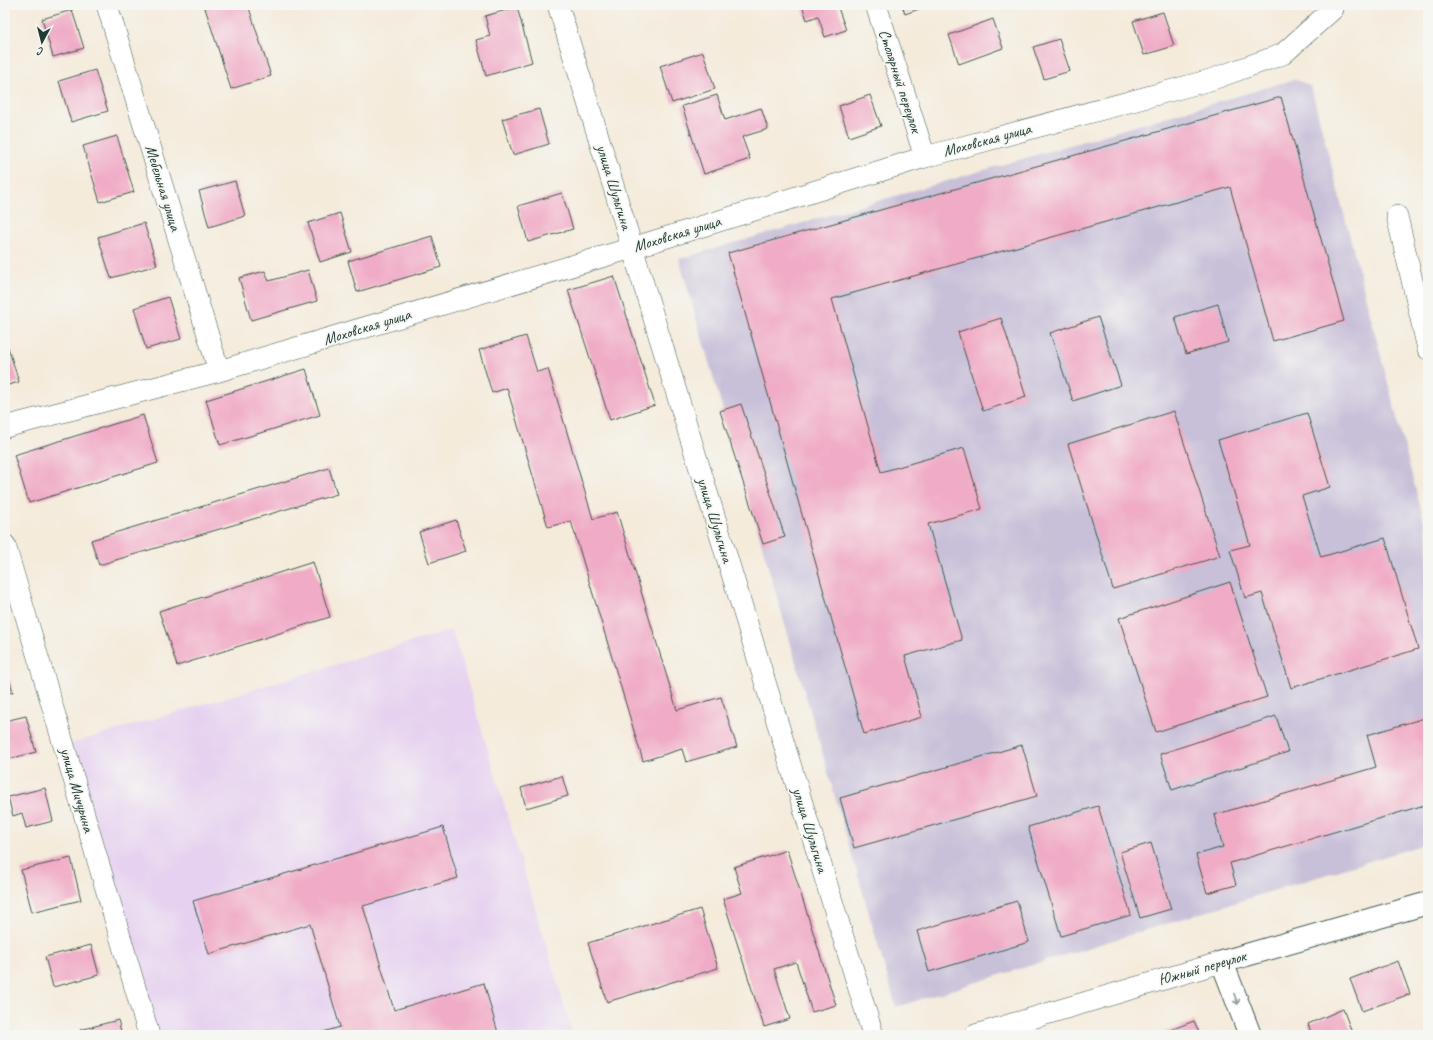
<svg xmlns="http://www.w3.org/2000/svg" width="1433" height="1040" font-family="Caveat,sans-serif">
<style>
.built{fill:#e6d2f0}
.industrial{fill:#c8bfd8}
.building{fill:#f0abc6}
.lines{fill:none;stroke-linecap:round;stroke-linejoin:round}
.minor-casing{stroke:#3f574d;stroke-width:22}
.secondary-casing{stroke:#3f574d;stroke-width:24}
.minor{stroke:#fff;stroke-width:21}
.secondary{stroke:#fff;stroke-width:22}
.oneway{stroke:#8f9e9a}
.labels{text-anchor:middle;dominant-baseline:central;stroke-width:3.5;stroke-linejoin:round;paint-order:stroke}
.street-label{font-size:16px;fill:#1f3d34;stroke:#f6f6f2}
</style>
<rect width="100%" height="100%" fill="#f6f6f2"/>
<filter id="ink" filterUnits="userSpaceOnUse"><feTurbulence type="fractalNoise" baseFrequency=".025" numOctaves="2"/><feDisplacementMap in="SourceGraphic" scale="8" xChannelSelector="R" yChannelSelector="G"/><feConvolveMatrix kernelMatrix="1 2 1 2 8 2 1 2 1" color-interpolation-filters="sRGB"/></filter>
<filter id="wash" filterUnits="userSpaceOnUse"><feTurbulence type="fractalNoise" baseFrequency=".012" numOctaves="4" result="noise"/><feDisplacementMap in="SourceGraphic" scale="16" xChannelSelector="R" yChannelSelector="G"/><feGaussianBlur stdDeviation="0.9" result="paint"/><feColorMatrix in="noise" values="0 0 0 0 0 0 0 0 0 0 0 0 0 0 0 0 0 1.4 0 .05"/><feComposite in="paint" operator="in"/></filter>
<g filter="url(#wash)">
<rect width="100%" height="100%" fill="#f4ebdb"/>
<path class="built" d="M452 630 573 1035H157L70 744Z"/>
<path class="industrial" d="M1296 79 1311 87 1428 537V843L896 1007 679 259Z"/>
<g id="blocks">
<g class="building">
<path d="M204 5H248L271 76 231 89Z"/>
<path d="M802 5H837L846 30 825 37 818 16 807 20Z"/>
<path d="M902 5H930L905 14Z"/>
<path d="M517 7 532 62 486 76 476 40 490 36 485 16Z"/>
<path d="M72 10 84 48 53 57 42 19Z"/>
<path d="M1163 12 1174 46 1144 55 1133 21Z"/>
<path d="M993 19 1003 48 959 64 949 35Z"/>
<path d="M1059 39 1070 71 1044 79 1033 47Z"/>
<path d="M703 52 715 89 672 103 660 66Z"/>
<path d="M95 70 108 111 71 122 59 81Z"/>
<path d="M717 95 725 120 761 108 768 129 742 137 750 159 704 174 682 106Z"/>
<path d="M870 95 881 126 849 137 839 106Z"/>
<path d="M1281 97 1344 321 1273 341 1230 187 832 299 881 472 964 448 982 509 928 524 962 640 905 656 922 717 864 734 728 253Z"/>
<path d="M539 109 549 144 513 155 502 119Z"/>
<path d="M117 136 134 192 100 202 83 146Z"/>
<path d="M235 181 245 216 209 227 199 191Z"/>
<path d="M562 193 573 229 528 242 518 206Z"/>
<path d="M340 213 352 252 320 262 308 223Z"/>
<path d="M144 223 157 265 111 278 98 237Z"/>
<path d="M432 236 441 267 357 292 348 261Z"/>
<path d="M308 270 317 301 251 320 239 278 265 271 269 281Z"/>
<path d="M614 276 655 405 610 420 568 290Z"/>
<path d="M168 297 181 339 146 349 134 308Z"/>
<path d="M1218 304 1228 342 1186 354 1175 317Z"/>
<path d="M1098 317 1121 385 1073 401 1050 333Z"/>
<path d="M1001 318 1026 397 983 411 958 332Z"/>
<path d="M526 336 537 372 548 369 593 519 617 512 677 710 721 697 737 747 686 762 682 749 643 761 571 521 548 527 507 388 492 393 479 350Z"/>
<path d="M5 341H6L19 382 5 386Z"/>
<path d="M306 369 320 415 220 445 206 400Z"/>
<path d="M741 404 785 537 763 544 720 411Z"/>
<path d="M1174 411 1220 556 1113 589 1068 444Z"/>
<path d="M1307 413 1330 487 1302 496 1321 557 1385 538 1418 649 1291 688 1262 593 1245 598 1230 550 1250 545 1218 440Z"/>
<path d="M143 415 158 463 29 503 14 455Z"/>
<path d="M329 468 337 494 99 565 91 540Z"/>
<path d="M456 520 466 551 429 563 419 532Z"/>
<path d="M313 562 330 617 177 666 159 611Z"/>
<path d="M1230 582 1267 697 1156 732 1119 618Z"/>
<path d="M5 664 13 692 5 694Z"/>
<path d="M26 716 36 752 5 760V721Z"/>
<path d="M1276 716 1288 752 1172 790 1160 754Z"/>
<path d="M1428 717V804L1230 863 1236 885 1207 893 1196 855 1223 847 1214 815 1376 767 1367 735Z"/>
<path d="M1022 745 1037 796 854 848 840 798Z"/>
<path d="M562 776 568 796 526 808 521 788Z"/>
<path d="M45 788 53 821 26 828 22 813 13 816 8 797Z"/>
<path d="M1098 806 1131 915 1061 936 1028 827Z"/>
<path d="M443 827 458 878 363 906 394 1010 484 983 498 1033 490 1035H313L340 1027 310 924 209 954 193 901Z"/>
<path d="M1151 843 1171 909 1140 918 1120 852Z"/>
<path d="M787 850 836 1005 812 1012 796 962 774 969 790 1019 764 1027 723 899 742 893 734 867Z"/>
<path d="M71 858 81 900 32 912 21 870Z"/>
<path d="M1017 901 1029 942 929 972 917 931Z"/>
<path d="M700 909 718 968 607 1002 588 943Z"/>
<path d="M91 945 99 975 53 987 45 957Z"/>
<path d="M1398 961 1410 994 1362 1011 1350 979Z"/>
<path d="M1343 1009 1353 1035H1312L1308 1024Z"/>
<path d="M118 1020 122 1035H81L80 1030Z"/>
<path d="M1194 1021 1200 1035H1157Z"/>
</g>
</g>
</g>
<g filter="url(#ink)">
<use href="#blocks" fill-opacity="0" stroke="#3f574d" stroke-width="1"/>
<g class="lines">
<defs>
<g id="minor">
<path d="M107 5 219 371"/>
<path d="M558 5 873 1035"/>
<path d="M876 5 925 157"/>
<path d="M1397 216 1428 349"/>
<path d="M5 427 219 371 632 248 925 157 1210 80 1283 54 1333 9 1329 5"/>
<path d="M5 545 149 1035"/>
<path d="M975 1035 1222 962"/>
</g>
<path id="secondary" d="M1250 1035 1222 962 1428 903"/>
</defs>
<use href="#minor" class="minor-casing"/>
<use href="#secondary" class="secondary-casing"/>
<use href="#minor" class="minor"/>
<use href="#secondary" class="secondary"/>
</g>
<defs><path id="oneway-shaft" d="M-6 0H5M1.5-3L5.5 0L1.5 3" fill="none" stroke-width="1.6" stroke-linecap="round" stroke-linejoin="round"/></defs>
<use class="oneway" href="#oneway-shaft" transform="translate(1236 999) rotate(69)"/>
</g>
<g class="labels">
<g class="street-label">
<text transform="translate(900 81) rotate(72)">Столярный переулок</text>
<text transform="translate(987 140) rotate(-15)">Моховская улица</text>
<text transform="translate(614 187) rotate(73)">улица Шульгина</text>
<text transform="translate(163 188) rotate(73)">Мебельная улица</text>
<text transform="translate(677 234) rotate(-17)">Моховская улица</text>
<text transform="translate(367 327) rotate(-17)">Моховская улица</text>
<text transform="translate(715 520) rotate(73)">улица Шульгина</text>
<text transform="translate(77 790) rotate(74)">улица Мичурина</text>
<text transform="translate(810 830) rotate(73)">улица Шульгина</text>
<text transform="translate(1202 968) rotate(-16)">Южный переулок</text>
</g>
</g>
<rect width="1433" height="1040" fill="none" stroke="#f6f6f2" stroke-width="20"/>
<g transform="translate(42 42) rotate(187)" stroke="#f6f6f2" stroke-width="3" paint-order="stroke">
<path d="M0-3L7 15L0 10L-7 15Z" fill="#1f3d34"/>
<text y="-6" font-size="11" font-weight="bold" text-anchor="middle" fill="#1f3d34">С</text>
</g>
</svg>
